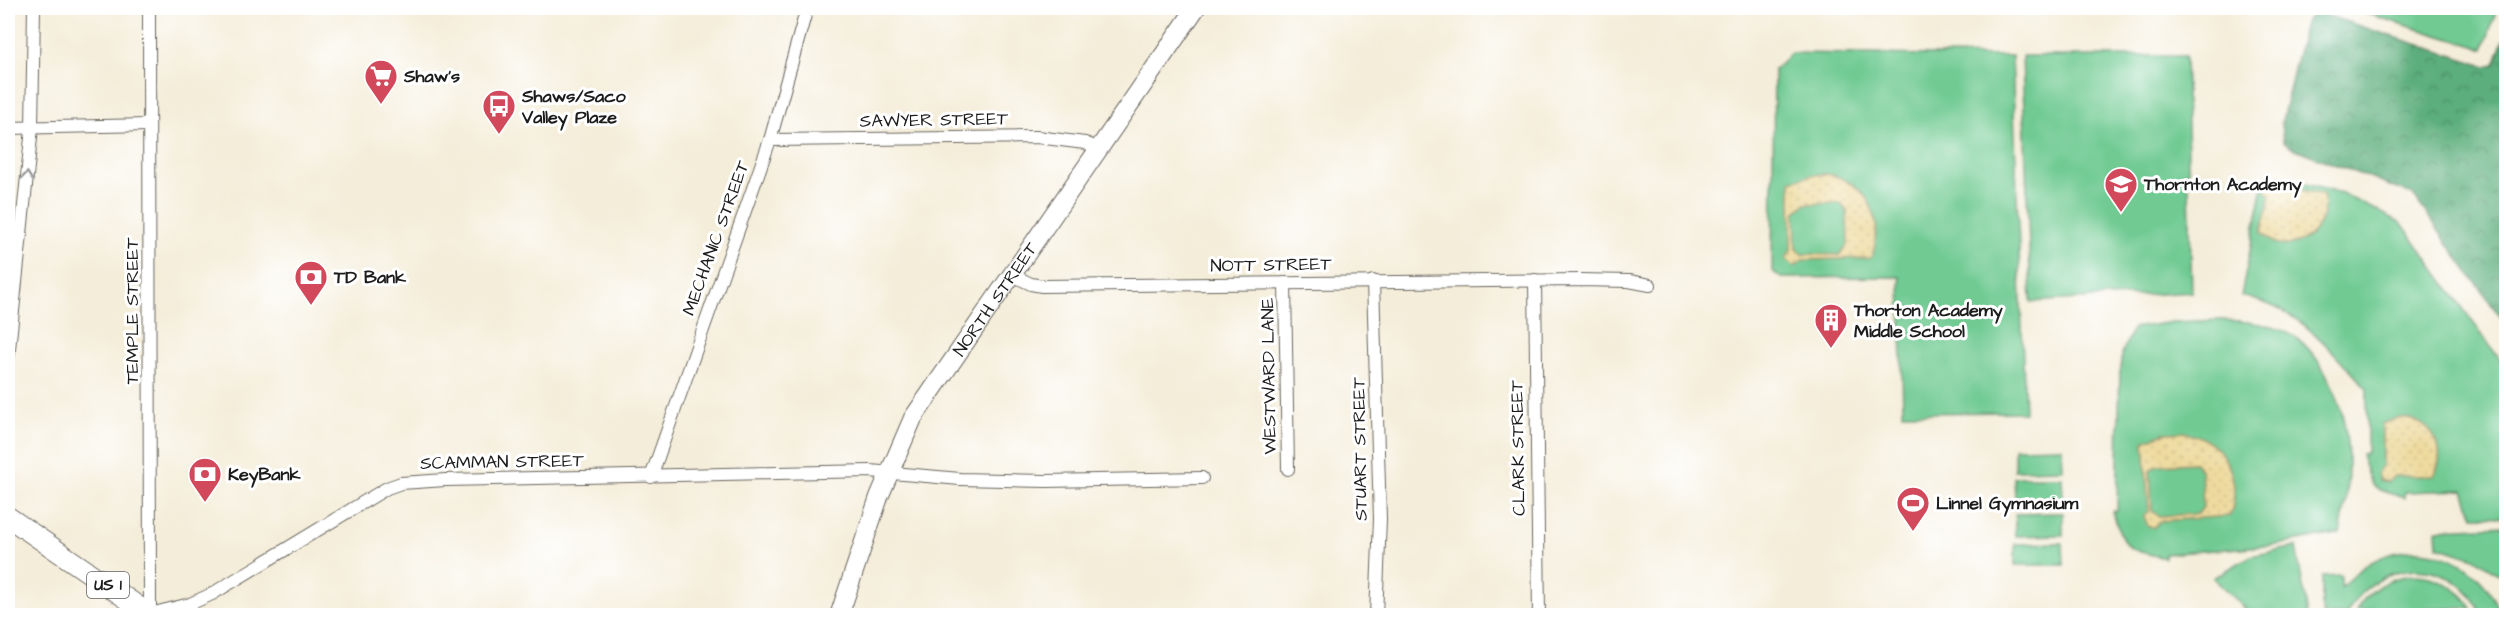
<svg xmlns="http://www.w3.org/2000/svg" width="2514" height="623" font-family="'Architects Daughter',sans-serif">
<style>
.green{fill:#70ca92;stroke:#467357;stroke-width:1.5}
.forest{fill:url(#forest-crowns);stroke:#3c654c;stroke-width:1.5}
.sand{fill:url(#sand-dots);stroke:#857b5d;stroke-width:1.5;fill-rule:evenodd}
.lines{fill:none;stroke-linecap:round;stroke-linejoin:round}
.minor-casing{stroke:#68655e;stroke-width:14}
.secondary-casing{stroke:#68655e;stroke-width:20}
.primary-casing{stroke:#68655e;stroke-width:22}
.minor{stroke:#fff;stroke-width:12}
.secondary{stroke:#fff;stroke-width:18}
.primary{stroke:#fff;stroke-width:20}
.oneway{stroke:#999}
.labels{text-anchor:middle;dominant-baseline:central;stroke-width:6;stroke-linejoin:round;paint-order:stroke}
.shield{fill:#fff;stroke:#606060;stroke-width:1.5}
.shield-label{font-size:16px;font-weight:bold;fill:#1c1c1c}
.poi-label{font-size:18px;font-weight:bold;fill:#1c1c1c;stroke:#fff;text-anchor:start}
.street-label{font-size:18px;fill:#1c1c1c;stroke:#fff}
</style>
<defs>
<pattern id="forest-crowns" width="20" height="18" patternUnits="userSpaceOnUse" patternTransform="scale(1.5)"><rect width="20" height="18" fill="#5cae7c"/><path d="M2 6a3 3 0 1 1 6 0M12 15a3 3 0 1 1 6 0" fill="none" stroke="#4b8d65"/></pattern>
<pattern id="sand-dots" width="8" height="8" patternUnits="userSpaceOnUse" patternTransform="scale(1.5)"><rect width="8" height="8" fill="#eeda9e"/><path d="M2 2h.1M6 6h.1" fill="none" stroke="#ccba88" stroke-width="1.8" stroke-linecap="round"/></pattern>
</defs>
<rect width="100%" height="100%" fill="#fff"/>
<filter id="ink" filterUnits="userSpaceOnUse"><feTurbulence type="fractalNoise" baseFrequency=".0167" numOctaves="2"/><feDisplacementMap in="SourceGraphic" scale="12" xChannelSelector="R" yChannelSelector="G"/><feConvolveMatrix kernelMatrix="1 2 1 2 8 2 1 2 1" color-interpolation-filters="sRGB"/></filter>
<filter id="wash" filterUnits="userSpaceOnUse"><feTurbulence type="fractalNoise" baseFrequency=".008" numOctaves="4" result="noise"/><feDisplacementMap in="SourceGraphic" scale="24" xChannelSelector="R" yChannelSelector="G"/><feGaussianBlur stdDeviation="1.35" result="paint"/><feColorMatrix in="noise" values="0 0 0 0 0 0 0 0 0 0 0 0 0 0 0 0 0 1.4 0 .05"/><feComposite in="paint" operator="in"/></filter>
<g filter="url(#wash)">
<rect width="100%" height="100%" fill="#f4edd9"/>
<g class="green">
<path d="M2348 8H2497L2484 49Z"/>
<path d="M1791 53 2012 56 2025 412 1903 413 1900 277 1781 278 1772 271 1774 70Z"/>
<path d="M2022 56H2185L2192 292 2031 302Z"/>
<path d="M2274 175 2342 194 2401 222 2506 368V517L2473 516 2464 490 2405 492V498C2365 485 2374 494 2361 454L2367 453V389C2326 345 2301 309 2241 296L2264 181Z"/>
<path d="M2220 320C2245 321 2270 323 2292 335 2303 341 2311 351 2318 361 2354 412 2353 474 2340 533L2277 545 2165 554V558C2125 548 2125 552 2113 511H2117L2120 367 2123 351 2133 328 2173 322Z"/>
<path d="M2062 447 2063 469 2014 470V448Z"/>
<path d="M2014 477H2062L2063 498 2015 499Z"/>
<path d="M2063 513V535L2015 536V514Z"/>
<path d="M2506 526V579L2477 559 2438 546 2437 529Z"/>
<path d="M2063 543 2064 565H2015V544Z"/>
<path d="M2296 547 2308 615H2252L2213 578 2251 556Z"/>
<path d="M2405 551C2450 548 2487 573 2501 615H2482C2455 551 2375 557 2346 615H2322V576L2341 575V588C2358 568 2378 554 2405 551Z"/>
<path d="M2415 575C2439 576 2459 588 2472 608L2356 610C2369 589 2390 576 2415 575Z"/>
</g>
<path class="forest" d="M2313 13 2323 14 2485 66 2495 64 2506 34V325L2413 195 2295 149 2283 141 2281 124 2305 23Z"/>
<g class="sand">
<path d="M1826 174C1868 181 1886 220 1871 258L1803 260 1794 267 1786 259 1791 250V181L1811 175ZM1840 203 1847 211 1848 245 1839 255 1803 254 1796 249 1795 213 1805 204Z"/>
<path d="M2277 177 2283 181 2284 186 2323 195C2332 232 2285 264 2262 232L2271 195 2266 190V182L2271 178Z"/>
<path d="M2395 419C2428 414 2450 447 2434 476H2394L2388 482 2379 480 2377 473 2382 465V424Z"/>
<path d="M2184 432C2226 440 2242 479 2230 516L2160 521 2154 528 2148 527 2144 516 2149 512 2144 441 2164 433ZM2195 463 2201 469 2203 507 2198 514 2159 516 2152 511 2150 471 2157 465Z"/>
</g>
</g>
<g filter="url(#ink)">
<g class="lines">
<defs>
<g id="minor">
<path d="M149 8 150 614"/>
<path d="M8 128 149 125"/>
<path d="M770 140 1037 137 1085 143 1097 148"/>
<path d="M1010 274 1031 284 1042 286 1580 280 1629 281 1650 285"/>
<path d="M1535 280 1539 616"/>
<path d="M1373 281 1380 519 1376 616"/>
<path d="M1285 283 1288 469"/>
<path d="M8 359 32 128 34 8"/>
<path d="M651 477 770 140 807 8"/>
<path d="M150 614 190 604 212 594 387 488 401 483 446 480 870 471 960 479 1046 481 1202 478"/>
<path d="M705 616H711"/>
</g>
<g id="secondary">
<path id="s1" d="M839 616 879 497 913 418 1196 8"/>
</g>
<path id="primary" d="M8 517 152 616"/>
</defs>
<use href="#minor" class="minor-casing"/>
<use href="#secondary" class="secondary-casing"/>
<use href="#primary" class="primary-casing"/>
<use href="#minor" class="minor"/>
<use href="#secondary" class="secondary"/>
<use href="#primary" class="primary"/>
</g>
<defs><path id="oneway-chevron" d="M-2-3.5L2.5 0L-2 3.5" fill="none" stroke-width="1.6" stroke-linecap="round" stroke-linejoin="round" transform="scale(1.5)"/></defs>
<use class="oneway" href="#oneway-chevron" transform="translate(27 176) rotate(-84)"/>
</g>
<defs>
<symbol id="supermarket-pin" viewBox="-11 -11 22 30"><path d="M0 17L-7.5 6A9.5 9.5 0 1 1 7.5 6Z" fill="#d1495b" stroke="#fff"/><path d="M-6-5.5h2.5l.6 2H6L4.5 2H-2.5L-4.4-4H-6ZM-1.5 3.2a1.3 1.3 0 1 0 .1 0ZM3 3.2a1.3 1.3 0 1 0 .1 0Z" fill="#fff"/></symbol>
<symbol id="bus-pin" viewBox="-11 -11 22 30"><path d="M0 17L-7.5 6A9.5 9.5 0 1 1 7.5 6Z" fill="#d1495b" stroke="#fff"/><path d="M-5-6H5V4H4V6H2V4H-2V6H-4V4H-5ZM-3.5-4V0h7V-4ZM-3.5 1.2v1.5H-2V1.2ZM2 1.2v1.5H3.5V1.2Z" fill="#fff"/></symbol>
<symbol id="school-pin" viewBox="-11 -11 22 30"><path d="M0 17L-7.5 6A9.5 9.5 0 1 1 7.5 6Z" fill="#d1495b" stroke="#fff"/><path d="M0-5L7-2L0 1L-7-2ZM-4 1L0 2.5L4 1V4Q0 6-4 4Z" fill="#fff"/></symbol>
<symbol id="bank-pin" viewBox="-11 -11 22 30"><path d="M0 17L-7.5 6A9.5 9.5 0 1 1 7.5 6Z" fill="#d1495b" stroke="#fff"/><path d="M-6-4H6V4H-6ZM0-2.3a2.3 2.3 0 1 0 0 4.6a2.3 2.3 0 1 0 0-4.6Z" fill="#fff"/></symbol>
<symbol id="building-pin" viewBox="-11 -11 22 30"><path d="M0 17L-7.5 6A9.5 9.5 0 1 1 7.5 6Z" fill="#d1495b" stroke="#fff"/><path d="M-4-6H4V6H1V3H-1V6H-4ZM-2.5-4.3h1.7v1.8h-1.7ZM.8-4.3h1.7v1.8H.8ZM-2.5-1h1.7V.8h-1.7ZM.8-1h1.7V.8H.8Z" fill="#fff"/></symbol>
<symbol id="stadium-pin" viewBox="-11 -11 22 30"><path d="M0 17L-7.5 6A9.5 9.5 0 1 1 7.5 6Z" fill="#d1495b" stroke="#fff"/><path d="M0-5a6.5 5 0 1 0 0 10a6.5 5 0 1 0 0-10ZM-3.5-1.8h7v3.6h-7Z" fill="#fff"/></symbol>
</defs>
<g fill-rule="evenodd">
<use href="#supermarket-pin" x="362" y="57" width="38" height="52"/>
<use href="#bus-pin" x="480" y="87" width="38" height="52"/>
<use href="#school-pin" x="2102" y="165" width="38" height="52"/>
<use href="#bank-pin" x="292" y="258" width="38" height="52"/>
<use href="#building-pin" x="1812" y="301" width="38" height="52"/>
<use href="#bank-pin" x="186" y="455" width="38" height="52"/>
<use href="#stadium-pin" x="1894" y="484" width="38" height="52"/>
</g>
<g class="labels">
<rect class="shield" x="87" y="572" width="42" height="26" rx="4.5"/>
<g class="shield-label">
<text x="108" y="585">US 1</text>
</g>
<g class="poi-label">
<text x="404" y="76">Shaw's</text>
<text x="522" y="96">Shaws/Saco<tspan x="522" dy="21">Valley Plaze</tspan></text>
<text x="2144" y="184">Thornton Academy</text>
<text x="334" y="277">TD Bank</text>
<text x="1854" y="310">Thorton Academy<tspan x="1854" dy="21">Middle School</tspan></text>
<text x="228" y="474">KeyBank</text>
<text x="1936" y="503">Linnel Gymnasium</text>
</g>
<g class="street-label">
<text transform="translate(934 120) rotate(-1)">SAWYER STREET</text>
<text transform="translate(716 238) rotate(-70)">MECHANIC STREET</text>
<text transform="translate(1271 265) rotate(-1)">NOTT STREET</text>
<text stroke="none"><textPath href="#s1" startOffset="356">NORTH STREET</textPath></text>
<text transform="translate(132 311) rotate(-90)">TEMPLE STREET</text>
<text transform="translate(1269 376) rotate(-91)">WESTWARD LANE</text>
<text transform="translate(1518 448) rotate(-91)">CLARK STREET</text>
<text transform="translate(1360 449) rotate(-91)">STUART STREET</text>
<text transform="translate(502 462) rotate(-1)">SCAMMAN STREET</text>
</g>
</g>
<rect width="2514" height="623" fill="none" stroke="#fff" stroke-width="30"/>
</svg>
